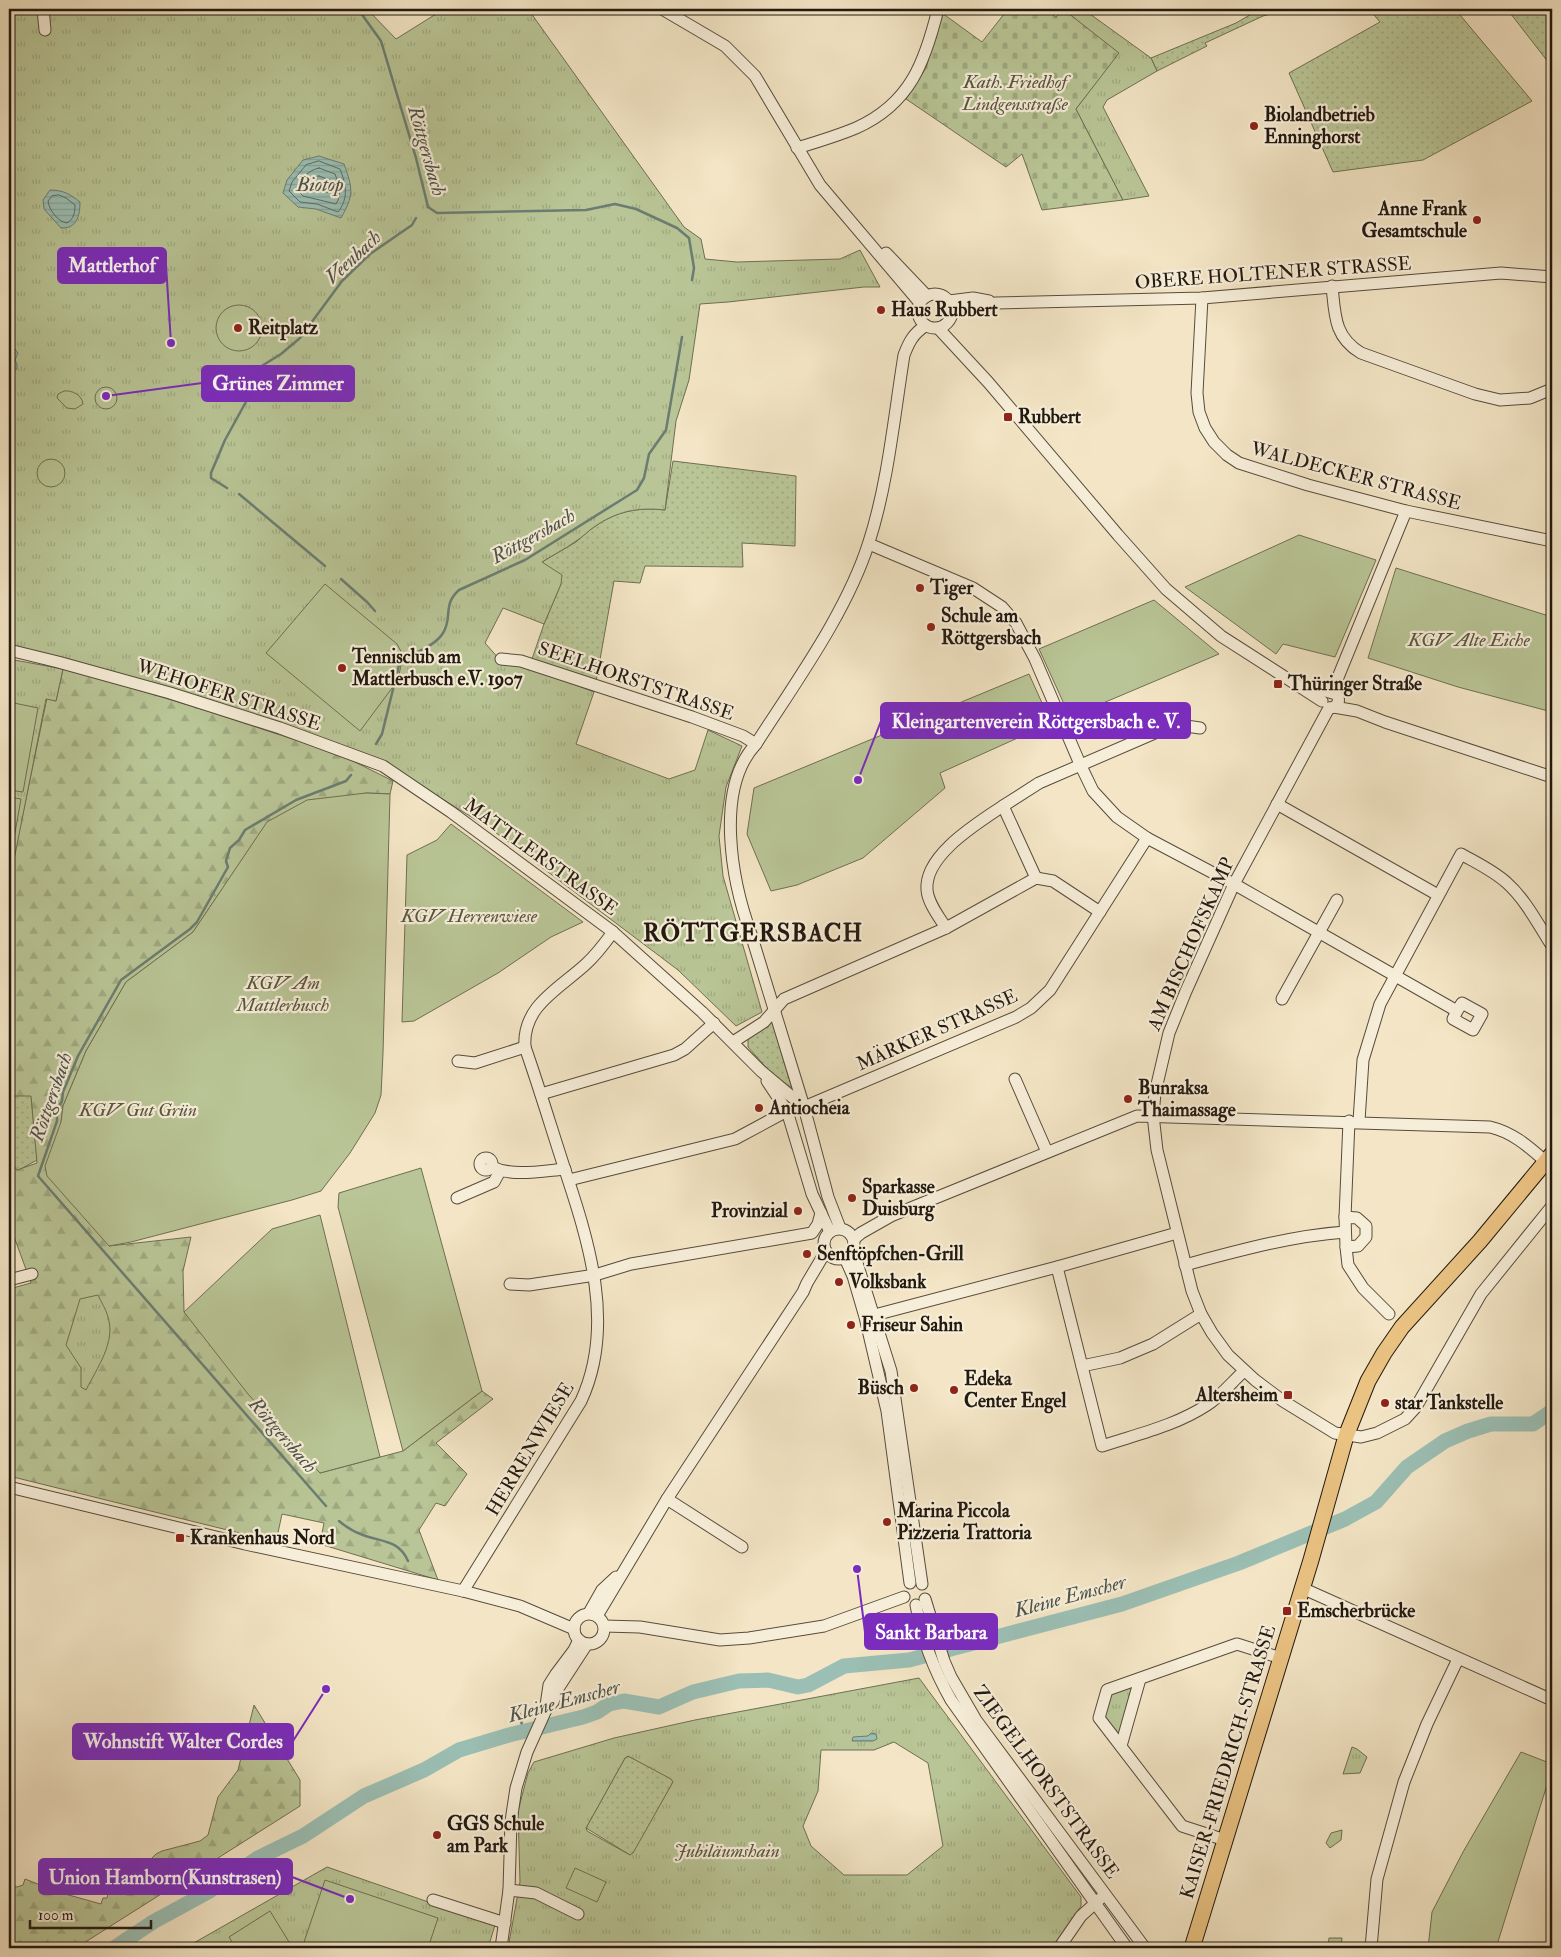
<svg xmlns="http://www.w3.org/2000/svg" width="1561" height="1957" font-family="'IM FELL Double Pica',serif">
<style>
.grass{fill:url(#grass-dots);stroke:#6e6f53}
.forest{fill:url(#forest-firs);stroke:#6e6f53}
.cemetery{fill:url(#cemetery-stones);stroke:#6e6f53}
.park{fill:url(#park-tufts);stroke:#6e6f53;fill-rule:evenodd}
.garden{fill:#b9c596;stroke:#6e6f53}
.water{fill:url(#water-rules);stroke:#6b7d72}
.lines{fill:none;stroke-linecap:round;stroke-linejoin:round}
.shore{stroke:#5e6c62;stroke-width:1}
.stream{stroke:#6b7d72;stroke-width:2.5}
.river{stroke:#9bbfb4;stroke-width:15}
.minor-casing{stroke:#564c3d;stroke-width:13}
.major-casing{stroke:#221910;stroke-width:17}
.minor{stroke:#f7eed9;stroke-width:11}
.major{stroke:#eac282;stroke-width:15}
.poi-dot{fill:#8f2418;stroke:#f7eed9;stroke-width:2}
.labels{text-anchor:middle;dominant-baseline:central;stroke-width:4.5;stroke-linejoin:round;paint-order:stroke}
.park-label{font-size:19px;font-style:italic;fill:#57553f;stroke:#f7eed9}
.poi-label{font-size:19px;font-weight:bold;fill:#221910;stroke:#f7eed9;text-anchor:start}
.street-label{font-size:19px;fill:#221910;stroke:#f7eed9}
.water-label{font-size:20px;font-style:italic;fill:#4c5349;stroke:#f7eed9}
.district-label{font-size:24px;font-weight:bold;letter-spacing:1px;fill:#221910;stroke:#f7eed9}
.leader{fill:none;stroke:#7b2cbf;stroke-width:2}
.callout-dot{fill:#7b2cbf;stroke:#f7eed9;stroke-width:2}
.callout{fill:#7b2cbf;stroke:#7b2cbf;stroke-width:2}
.callout-label{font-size:20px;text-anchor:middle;font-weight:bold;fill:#fff}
</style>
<defs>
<pattern id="grass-dots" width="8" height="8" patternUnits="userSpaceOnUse" patternTransform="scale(1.25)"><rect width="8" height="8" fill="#b9c596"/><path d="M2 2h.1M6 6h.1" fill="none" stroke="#9fa980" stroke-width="1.8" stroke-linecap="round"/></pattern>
<pattern id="forest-firs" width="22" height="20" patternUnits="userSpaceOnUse" patternTransform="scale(1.25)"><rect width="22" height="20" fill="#b9c596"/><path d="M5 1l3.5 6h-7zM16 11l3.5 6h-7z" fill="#9fa980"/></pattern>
<pattern id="cemetery-stones" width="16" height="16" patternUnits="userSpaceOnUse" patternTransform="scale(1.25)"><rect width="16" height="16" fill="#b9c596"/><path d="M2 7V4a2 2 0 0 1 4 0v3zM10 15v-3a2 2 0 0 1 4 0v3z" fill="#9fa980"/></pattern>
<pattern id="park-tufts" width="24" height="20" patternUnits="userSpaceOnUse" patternTransform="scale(1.25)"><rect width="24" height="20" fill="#b9c596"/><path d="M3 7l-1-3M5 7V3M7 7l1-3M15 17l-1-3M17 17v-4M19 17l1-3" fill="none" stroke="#9fa980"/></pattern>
<pattern id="water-rules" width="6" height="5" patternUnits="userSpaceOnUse" patternTransform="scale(1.25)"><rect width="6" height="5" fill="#9bbfb4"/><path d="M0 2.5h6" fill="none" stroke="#85a49a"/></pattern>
</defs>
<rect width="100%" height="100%" fill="#f3e5c5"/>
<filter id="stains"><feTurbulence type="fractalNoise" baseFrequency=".004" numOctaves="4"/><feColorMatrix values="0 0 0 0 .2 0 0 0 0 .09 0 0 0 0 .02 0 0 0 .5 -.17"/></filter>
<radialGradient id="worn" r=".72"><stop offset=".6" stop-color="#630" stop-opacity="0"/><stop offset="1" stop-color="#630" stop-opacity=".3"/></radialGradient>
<g class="grass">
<path d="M1260 9H1284L1278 12 1263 16 1205 43 1207 46 1157 71 1151 58 1236 23Z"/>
<path d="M1369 9H1455L1532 101 1423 160 1333 172 1289 73 1380 22Z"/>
<path d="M1507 9H1552V67Z"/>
<path d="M673 461 796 476 795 546 742 543 743 567 645 566 640 583 614 581 596 682 532 659 544 624 561 584 542 562C553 555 565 549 576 542 582 537 588 531 594 527 617 511 638 507 665 510Z"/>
<path d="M771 1022H774L779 1029 776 1034 792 1088 771 1073 748 1047V1038Z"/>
<path d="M31 1095 37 1160 17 1171 9 1160V1096Z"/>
<path d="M628 1756 672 1779 673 1782 633 1854 630 1855 586 1828 625 1758Z"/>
</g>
<g class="forest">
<path d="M63 669 96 677 201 709 341 755 393 781 390 794 366 793 267 823 193 932 126 982 86 1051 63 1106 61 1122 109 1246 191 1237 183 1271 184 1312 320 1473 403 1451 482 1391 493 1399 436 1443 467 1474 445 1506 436 1503 419 1530 438 1580 320 1544 324 1523 282 1514 276 1542 9 1476V1289L31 1283 9 1223V1160L17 1170 37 1163 31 1096H9V880L47 698 56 701Z"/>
<path d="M254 1705 300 1780V1806L76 1948H9V1885L17 1887 23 1885 25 1879 58 1892 101 1904 103 1898H107L109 1889 116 1890 122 1887 156 1854 162 1851 200 1841 208 1835 218 1797 238 1770Z"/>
</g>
<path class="cemetery" d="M1008 9H1044L1056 17 1063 9 1120 53 1076 109 1123 200 1042 210 1022 154 1006 167 906 99 926 68 942 13 982 42Z"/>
<g class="park">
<path d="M9 9H367L396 39 444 9H528L684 227 701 239 705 259 737 262 840 259 860 250 880 287H864L728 302 700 304 689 380 676 421 665 510C638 507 617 511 594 527 588 531 583 537 576 541 565 549 553 555 542 562L562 575 561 584 544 624 503 608 485 643 501 661 521 664 594 692 576 744 669 779 695 770 708 730 742 746 726 787 719 836 723 876 762 1012 736 1026 678 970 491 829 385 764 9 648Z"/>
<path d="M1063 9H1083L1151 58 1157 71 1107 100 1103 107 1149 196 1123 200 1076 109 1119 53Z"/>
<path d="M9 659 63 669 56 701 46 699 10 880Z"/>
<path d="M98 1295C101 1302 106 1309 108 1317 116 1342 97 1368 86 1390L81 1387V1368L66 1345 80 1299Z"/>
<path d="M919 1678 1081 1897V1906L1052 1948H508L520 1882 518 1811 528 1773 534 1762 614 1738 695 1720ZM894 1742 928 1763 943 1846 907 1875H844L811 1846 803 1826 818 1791 821 1750H874ZM628 1756 671 1779 673 1782 633 1853 630 1855 587 1831 586 1828 625 1758Z"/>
<path d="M1136 1685 1119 1737 1104 1718 1111 1693Z"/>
<path d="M1352 1747 1357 1749 1367 1757 1360 1773 1343 1774Z"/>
<path d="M1342 1830 1341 1840 1330 1848 1326 1843 1331 1833Z"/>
<path d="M327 1867 495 1925 488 1948H185Z"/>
<path d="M1329 1938H1342L1341 1948H1328Z"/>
</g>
<g class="garden">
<circle cx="239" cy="328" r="23"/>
<circle cx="106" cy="398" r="11"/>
<path d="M64 391C72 390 82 395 83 404L75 409 67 408 57 398 58 394Z"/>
<circle cx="51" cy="473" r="14"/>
<path d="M1299 535 1376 560 1335 657 1283 644 1276 654 1185 587Z"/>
<path d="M1396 568 1552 617V712L1458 687 1368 658Z"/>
<path d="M325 584 397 644 403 655 398 680 360 731 266 653Z"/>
<path d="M1154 600 1219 654 1070 717 1039 649Z"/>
<path d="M1029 674 1051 723 940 773 945 788 863 858 797 885 771 891 747 834 754 788Z"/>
<path d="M9 702 38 708 23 792 9 790Z"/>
<path d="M366 793 390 794 383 1053 381 1095 375 1113 350 1153 321 1191 292 1200 131 1242 109 1246 47 1176 45 1166 61 1122 63 1106 86 1051 126 982 193 932 267 822 307 800Z"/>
<path d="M9 797 21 799 9 866Z"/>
<path d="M451 824 583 922 551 937 498 973 414 1021 402 1022 407 855 437 840Z"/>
<path d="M421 1168 482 1391 403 1451 338 1207 339 1193Z"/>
<path d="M320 1215 380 1457 320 1473 248 1394 184 1312 272 1229Z"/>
<path d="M1521 1752 1552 1764V1769L1496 1948H1428L1432 1912 1463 1852Z"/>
<path d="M575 1868 606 1882 597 1902 566 1888Z"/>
<path d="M325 1880 438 1918 428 1948H302Z"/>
<path d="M270 1911 289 1942 279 1948H236L229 1937Z"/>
</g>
<g class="water">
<path d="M319 156 344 164C353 189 354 195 341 218L316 209 298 207 283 193 287 180 303 160Z"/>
<path d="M50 190C63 190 70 194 80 202 80 215 77 229 61 228L44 209 43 200Z"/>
<path d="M9 347 15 349 18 353 15 360 17 364V369L10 374 9 373Z"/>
<path d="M871 1733 876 1734 877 1739 873 1741H852L853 1737 868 1736Z"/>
</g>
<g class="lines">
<g class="shore">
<path d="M319 161 340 169C346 184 349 198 338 212L317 204 300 202 289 191 292 182 306 165Z"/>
<path d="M319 168 335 174C339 184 342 195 336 204L303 196 297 190C299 179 309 170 319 168Z"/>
<path d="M319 176 330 180 331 185V193L307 188C307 182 313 176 319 176Z"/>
<path d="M59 195 66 198 75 205C75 212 74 219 67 223 58 222 49 210 48 201L52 196Z"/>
</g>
<g class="stream">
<path d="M358 9 381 41 416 158 428 207 437 213 586 210 615 204 636 209 677 228 689 238 694 268 692 280"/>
<path d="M227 488 211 478V473L225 440 253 389 260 367 281 354 300 338 342 281 370 254 412 225 416 218"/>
<path d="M239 494 325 566"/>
<path d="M341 579 367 602 375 611"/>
<path d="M376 744 382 734 399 665C411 652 434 648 443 633 453 618 442 605 459 590L525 560 637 490 644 478 649 454 666 430 682 337"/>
<path d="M326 1506 38 1176 57 1121V1109L62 1101 63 1092 78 1056 121 980 190 929 197 922 228 867 226 861 230 848 239 840 245 830 296 800 346 781 351 775"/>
<path d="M339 1521C346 1527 354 1532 363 1535 382 1542 399 1540 408 1561"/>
<path d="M520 1714 523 1731"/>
</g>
<path class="river" d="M114 1948 153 1922 208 1892 258 1858 303 1836 364 1796 424 1770 459 1750 509 1735 583 1717 597 1712 609 1704 624 1701 659 1707 693 1692 739 1681 768 1680 798 1687 808 1685 844 1666 909 1660 1122 1604 1239 1563 1345 1519 1376 1502 1407 1467 1445 1441 1468 1431 1491 1424H1533L1552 1411"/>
<defs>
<g id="minor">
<path d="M43 9 45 30"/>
<path d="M662 9 725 46 755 76 820 185 920 303"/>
<path d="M797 148C817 142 837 136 856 128 910 104 925 62 938 9"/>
<path d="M886 253 927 296"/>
<path d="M1332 286C1335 315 1334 337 1361 353L1475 394 1500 400 1530 398 1552 389"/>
<circle cx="935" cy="311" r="17"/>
<path d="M1202 298 1197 393 1199 412 1205 428 1214 442 1227 455 1239 463 1308 485 1406 511 1552 541"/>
<path d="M949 301 973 298 989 301"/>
<path d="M952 310 996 303 1202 298 1501 273 1552 277"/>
<path d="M938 328 988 382 1118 535 1166 589 1221 636 1322 701"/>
<path d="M869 544 973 588 1002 607 1016 623 1035 659 1080 764 1093 791 1117 817 1147 838 1234 884 1457 1011 1453 1019 1473 1030 1482 1014 1462 1003 1457 1011"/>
<path d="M9 650 58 662 170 693 280 728 383 766 451 812 613 932 702 1012 761 1071 804 1107"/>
<path d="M501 659 521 661 692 717 743 736 756 744"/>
<path d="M1304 685 1336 694C1341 700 1338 708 1329 708"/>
<path d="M1332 692 1406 511"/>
<path d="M1334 707 1357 711 1385 722 1552 777"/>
<path d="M1329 708 1234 884 1186 991 1169 1033 1155 1093 1153 1115 1157 1150 1192 1291 1201 1314 1212 1333 1228 1355 1255 1380 1283 1401 1335 1433 1361 1437 1377 1433 1405 1419 1416 1407 1481 1294 1552 1206"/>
<path d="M1277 804 1438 895"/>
<path d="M1036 878 1003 806 1039 783 1171 726 1179 725 1200 728"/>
<path d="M946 928C939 917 928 903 927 890 924 855 978 823 1003 806"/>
<path d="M1282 999 1337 900"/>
<path d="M733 1042 764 1022 784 999 946 928 1036 878 1053 881 1100 912"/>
<path d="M458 1061 475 1063 525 1047"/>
<path d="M1015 1079 1047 1152"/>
<path d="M767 1081 787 1111 812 1194 830 1232"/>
<path d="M541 1094 674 1055 685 1049 714 1023"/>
<path d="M804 1107 1016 1017 1031 1008 1050 990 1147 838"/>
<path d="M1359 1121 1363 1060 1380 1004 1461 854C1477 863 1494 871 1507 883 1526 900 1539 926 1552 946"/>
<circle cx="486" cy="1164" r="6"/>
<path d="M492 1167C513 1177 542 1171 565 1169"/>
<path d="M569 1180 735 1139 787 1111"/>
<path d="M457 1198 494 1182 500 1171"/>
<path d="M1345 1217 1349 1121"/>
<path d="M1345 1217 1357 1218 1366 1226V1237L1358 1246 1346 1247Z"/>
<path d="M840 1228 828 1197 804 1107 751 934C732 882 714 789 756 744 795 683 847 612 869 542 888 483 894 417 904 355 909 342 913 334 925 326"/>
<circle cx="839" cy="1244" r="15"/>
<path d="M854 1239 861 1233 891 1216 1137 1116 1490 1127C1516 1133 1533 1151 1552 1167"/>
<path d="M1346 1247 1348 1265 1363 1288 1389 1314"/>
<path d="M851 1253 857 1263 891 1371 922 1584"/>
<path d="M845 1258 853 1276 865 1317 887 1411 910 1583"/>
<path d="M1185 1265C1237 1251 1290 1236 1345 1232"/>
<path d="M1057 1267 1102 1446C1138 1434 1175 1426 1207 1405 1221 1396 1232 1382 1244 1371"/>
<path d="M9 1280 32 1274"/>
<path d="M510 1284 529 1285 595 1275 631 1264 812 1233 818 1224 821 1213"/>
<path d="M867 1317 1057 1267 1177 1233"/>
<path d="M1082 1366 1120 1358 1153 1344 1201 1314"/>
<path d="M9 1487 245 1544 463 1591 520 1606 574 1629"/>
<path d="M667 1499 742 1547"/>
<path d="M1302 1588 1552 1700"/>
<path d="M463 1591 581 1401C616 1326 589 1242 564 1167 551 1127 539 1087 525 1047 522 1006 559 989 586 964 596 955 605 943 613 932"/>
<path d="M925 1599 944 1661 951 1677 976 1720 1145 1948"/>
<path d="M916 1605C922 1640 934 1670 951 1700L1127 1948"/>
<path d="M589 1613 602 1590 616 1577"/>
<circle cx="589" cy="1629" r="15"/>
<path d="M597 1616 667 1499 803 1292 807 1283 826 1251"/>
<path d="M604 1626 640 1627 720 1640 749 1638 824 1626 904 1597"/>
<path d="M547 1709 553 1702 559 1687 587 1644"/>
<path d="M1121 1746 1140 1679"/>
<path d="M1225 1840 1182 1826 1099 1718 1107 1690 1237 1644 1281 1658"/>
<path d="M509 1890 536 1893 578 1914"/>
<path d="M433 1900 505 1923"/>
<path d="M501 1948 509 1890 511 1821 516 1788 527 1752 545 1712 549 1685 556 1674 574 1650 579 1640"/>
<path d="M1059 1948 1081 1916 1101 1898"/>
<path d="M1371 1948 1377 1879 1404 1782 1427 1724 1458 1659"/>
</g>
<path id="major" d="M1192 1948 1311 1560 1346 1436 1368 1381 1384 1353 1402 1327 1480 1241 1552 1154"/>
</defs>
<use href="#minor" class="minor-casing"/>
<use href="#major" class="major-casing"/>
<use href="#minor" class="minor"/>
<use href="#major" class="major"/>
</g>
<g class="poi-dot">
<circle cx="1254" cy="126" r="5"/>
<circle cx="1477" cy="220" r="5"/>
<circle cx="881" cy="310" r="5"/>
<circle cx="238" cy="328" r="5"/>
<rect x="1003" y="412" width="10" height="10" rx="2.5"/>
<circle cx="920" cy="588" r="5"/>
<circle cx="931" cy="627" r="5"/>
<circle cx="342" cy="668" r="5"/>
<rect x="1273" y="679" width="10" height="10" rx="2.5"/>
<circle cx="1128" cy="1099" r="5"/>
<circle cx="759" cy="1108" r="5"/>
<circle cx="852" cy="1198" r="5"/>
<circle cx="798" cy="1211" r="5"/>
<circle cx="807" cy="1254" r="5"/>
<circle cx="839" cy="1282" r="5"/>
<circle cx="851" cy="1325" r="5"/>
<circle cx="914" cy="1388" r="5"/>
<circle cx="954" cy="1390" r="5"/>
<rect x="1283" y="1390" width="10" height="10" rx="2.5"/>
<circle cx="1385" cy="1403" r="5"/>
<circle cx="887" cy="1522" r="5"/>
<rect x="175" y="1533" width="10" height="10" rx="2.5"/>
<rect x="1282" y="1606" width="10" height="10" rx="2.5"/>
<circle cx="437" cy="1835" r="5"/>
</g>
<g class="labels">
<g class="park-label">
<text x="1015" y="82">Kath. Friedhof<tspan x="1015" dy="22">Lindgensstraße</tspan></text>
<text x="1469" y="640">KGV Alte Eiche</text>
<text x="469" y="916">KGV Herrenwiese</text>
<text x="283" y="983">KGV Am<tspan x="283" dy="22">Mattlerbusch</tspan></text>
<text x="138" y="1110">KGV Gut Grün</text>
<text x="727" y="1851">Jubiläumshain</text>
</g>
<g class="poi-label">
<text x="1264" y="115">Biolandbetrieb<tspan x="1264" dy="22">Enninghorst</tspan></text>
<text x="1467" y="209" text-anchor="end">Anne Frank<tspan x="1467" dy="22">Gesamtschule</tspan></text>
<text x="891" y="310">Haus Rubbert</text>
<text x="248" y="328">Reitplatz</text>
<text x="1018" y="417">Rubbert</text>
<text x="930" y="588">Tiger</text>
<text x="941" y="616">Schule am<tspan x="941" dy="22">Röttgersbach</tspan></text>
<text x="352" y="657">Tennisclub am<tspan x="352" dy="22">Mattlerbusch e.V. 1907</tspan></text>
<text x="1288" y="684">Thüringer Straße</text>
<text x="1138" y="1088">Bunraksa<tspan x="1138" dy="22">Thaimassage</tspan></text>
<text x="769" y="1108">Antiocheia</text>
<text x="862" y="1187">Sparkasse<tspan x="862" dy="22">Duisburg</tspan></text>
<text x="788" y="1211" text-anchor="end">Provinzial</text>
<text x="817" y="1254">Senftöpfchen-Grill</text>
<text x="849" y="1282">Volksbank</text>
<text x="861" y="1325">Friseur Sahin</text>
<text x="964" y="1379">Edeka<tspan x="964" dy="22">Center Engel</tspan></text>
<text x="904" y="1388" text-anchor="end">Büsch</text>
<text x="1278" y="1395" text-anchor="end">Altersheim</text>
<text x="1395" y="1403">star Tankstelle</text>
<text x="897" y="1511">Marina Piccola<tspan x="897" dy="22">Pizzeria Trattoria</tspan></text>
<text x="190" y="1538">Krankenhaus Nord</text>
<text x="1297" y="1611">Emscherbrücke</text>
<text x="447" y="1824">GGS Schule<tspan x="447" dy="22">am Park</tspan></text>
</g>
<g class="street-label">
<text transform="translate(1273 273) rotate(-4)">OBERE HOLTENER STRASSE</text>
<text transform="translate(1356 476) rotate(15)">WALDECKER STRASSE</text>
<text transform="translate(636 681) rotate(19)">SEELHORSTSTRASSE</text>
<text transform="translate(229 695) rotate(18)">WEHOFER STRASSE</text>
<text transform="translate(541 857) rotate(36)">MATTLERSTRASSE</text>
<text transform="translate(1191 944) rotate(-66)">AM BISCHOFSKAMP</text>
<text transform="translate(937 1030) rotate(-24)">MÄRKER STRASSE</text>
<text transform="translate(530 1449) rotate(-59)">HERRENWIESE</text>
<text transform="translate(1228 1762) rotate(-73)">KAISER-FRIEDRICH-STRASSE</text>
<text transform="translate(1046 1782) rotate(54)">ZIEGELHORSTSTRASSE</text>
</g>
<g class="water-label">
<text transform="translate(427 151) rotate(74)">Röttgersbach</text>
<text x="320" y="184">Biotop</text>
<text transform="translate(353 257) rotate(-43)">Veenbach</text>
<text transform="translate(533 536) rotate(-29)">Röttgersbach</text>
<text transform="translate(51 1097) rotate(-71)">Röttgersbach</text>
<text transform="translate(283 1435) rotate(49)">Röttgersbach</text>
<text transform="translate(1070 1596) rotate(-15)">Kleine Emscher</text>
<text transform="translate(564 1701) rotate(-15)">Kleine Emscher</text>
</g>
<g class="district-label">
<text x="753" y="933">RÖTTGERSBACH</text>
</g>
</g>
<path class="leader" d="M171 343L166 265M106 396L202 383M858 780L881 721M857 1569L865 1632M326 1689L293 1741M350 1899L292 1877"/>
<g class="callout-dot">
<circle cx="171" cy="343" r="5"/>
<circle cx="106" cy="396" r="5"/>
<circle cx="858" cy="780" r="5"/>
<circle cx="857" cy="1569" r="5"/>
<circle cx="326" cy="1689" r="5"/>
<circle cx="350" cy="1899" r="5"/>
</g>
<g class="callout">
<rect x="58" y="248" width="108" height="35" rx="5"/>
<rect x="202" y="366" width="152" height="35" rx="5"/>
<rect x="881" y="703" width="309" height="35" rx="5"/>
<rect x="865" y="1614" width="132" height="35" rx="5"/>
<rect x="73" y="1724" width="220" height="35" rx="5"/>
<rect x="39" y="1859" width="253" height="35" rx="5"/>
</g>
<g class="callout-label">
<text x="112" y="272">Mattlerhof</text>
<text x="278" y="390">Grünes Zimmer</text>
<text x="1036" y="728">Kleingartenverein Röttgersbach e. V.</text>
<text x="931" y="1639">Sankt Barbara</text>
<text x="183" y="1748">Wohnstift Walter Cordes</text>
<text x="165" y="1884">Union Hamborn(Kunstrasen)</text>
</g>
<rect width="1561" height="1957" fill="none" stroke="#f3e5c5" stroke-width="30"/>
<rect x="10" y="10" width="1541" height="1937" fill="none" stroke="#221910" stroke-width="2.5"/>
<rect x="15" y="15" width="1531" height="1927" fill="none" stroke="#221910"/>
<path d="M30 1920v8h121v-8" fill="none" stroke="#221910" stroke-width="2.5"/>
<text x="38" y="1920" font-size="15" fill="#221910" stroke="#f7eed9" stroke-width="4" paint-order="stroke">100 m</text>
<rect width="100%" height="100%" filter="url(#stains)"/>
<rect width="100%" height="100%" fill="url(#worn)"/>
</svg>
